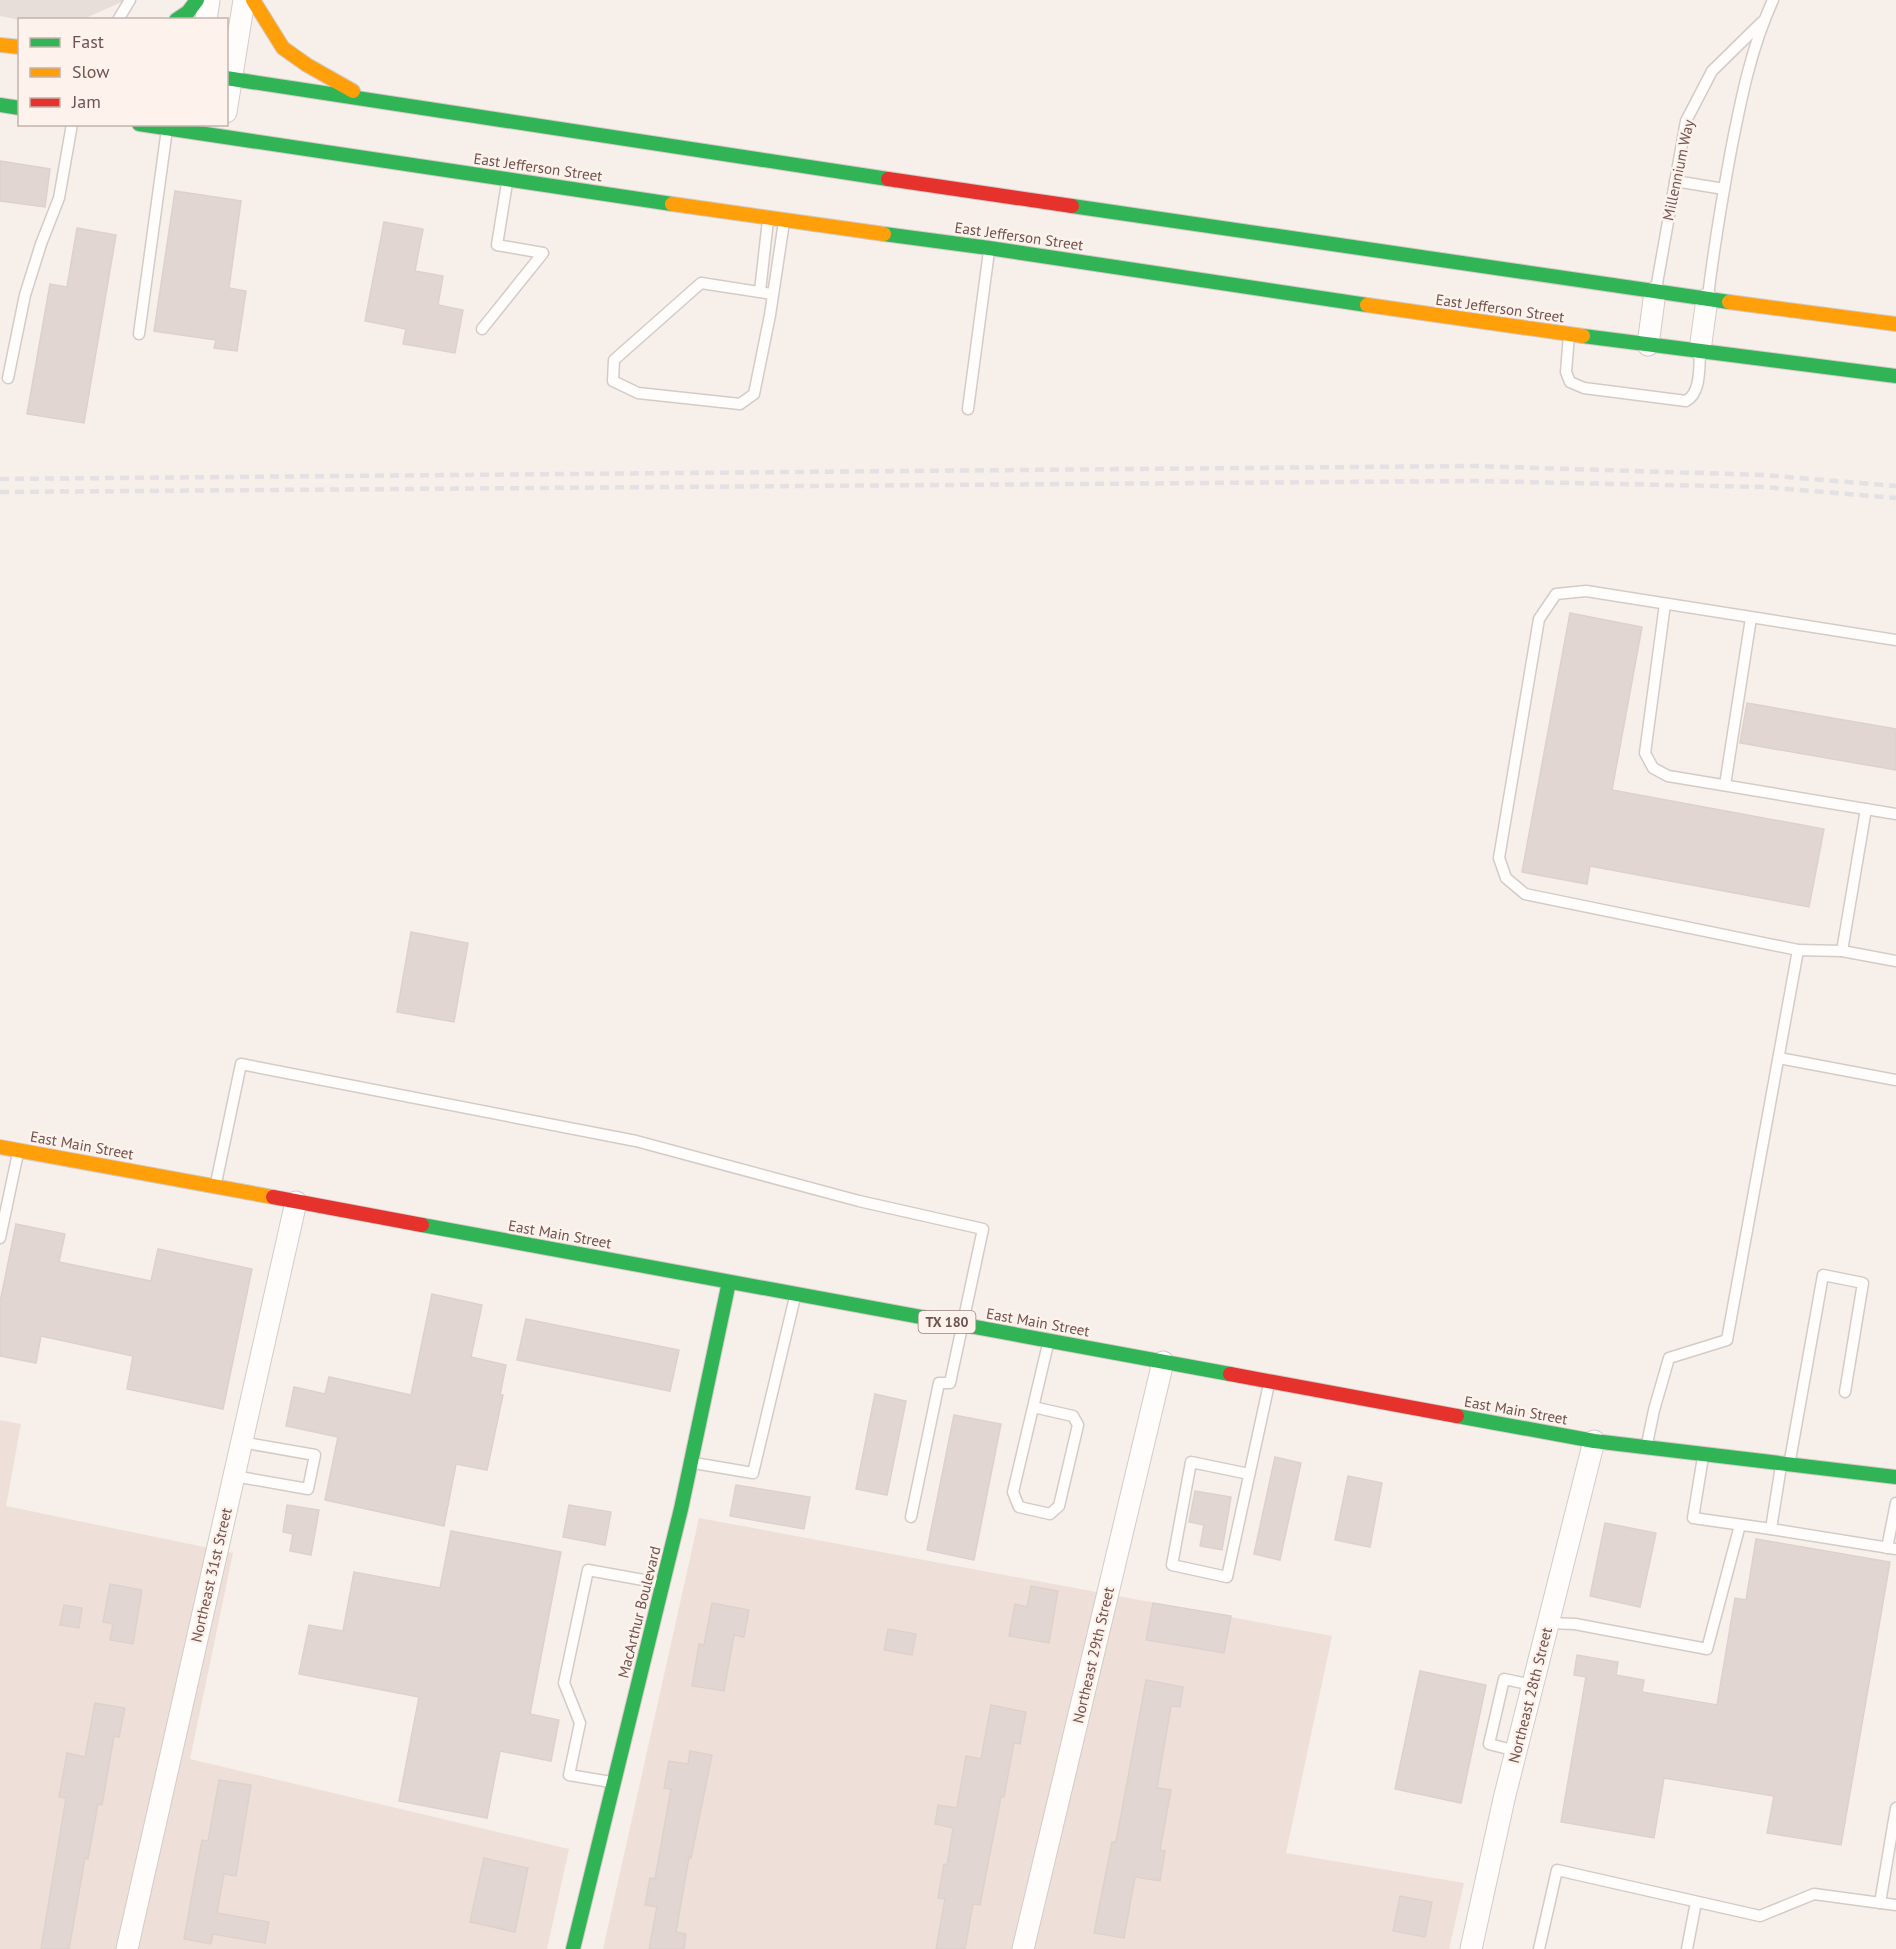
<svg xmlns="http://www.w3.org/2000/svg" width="1896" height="1949" font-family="'PT Sans',sans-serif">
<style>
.residential{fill:#eee0d8}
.industrial{fill:#e7deda}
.building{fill:#e2d6d2;stroke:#ded1cd;stroke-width:1.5}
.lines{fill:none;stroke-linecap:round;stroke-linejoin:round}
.lane-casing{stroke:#d4cbc7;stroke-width:13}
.street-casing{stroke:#d4cbc7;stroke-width:23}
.fast-casing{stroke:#d4cac7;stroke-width:16}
.slow-casing{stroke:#d4cac7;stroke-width:16}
.jam-casing{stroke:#d4cac7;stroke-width:16}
.lane{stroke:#fefdfc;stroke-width:10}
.street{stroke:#fefdfc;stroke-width:21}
.fast{stroke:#30b455;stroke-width:14}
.slow{stroke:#ff9f0a;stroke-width:14}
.jam{stroke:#e5322d;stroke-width:14}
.rail{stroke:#e3e1e4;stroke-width:4.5;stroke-dasharray:9 6;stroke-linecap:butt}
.labels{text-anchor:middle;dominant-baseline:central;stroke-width:5;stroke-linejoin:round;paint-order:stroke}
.shield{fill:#fdf3ec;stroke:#9b827d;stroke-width:1.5}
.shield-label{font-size:14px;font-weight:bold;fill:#71524d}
.street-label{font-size:15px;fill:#71524d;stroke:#fdf3ec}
</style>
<rect width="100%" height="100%" fill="#f6efea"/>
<g class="residential">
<path d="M0 1420 21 1424 6 1506 233 1553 190 1759 569 1849 547 1949H0Z"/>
<path d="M699 1518 1332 1636 1286 1853 1464 1883 1449 1949H603Z"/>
</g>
<path class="industrial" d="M0 0H126L81 20H20L0 16Z"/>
<g class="building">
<path d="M0 161 50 169 45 207 0 201Z"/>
<path d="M175 191 241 201 229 288 246 291 237 351 214 348 216 340 154 331Z"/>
<path d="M384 222 423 229 415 271 443 276 438 305 463 310 455 353 403 344 406 329 365 321Z"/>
<path d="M77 228 116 235 84 423 27 414 50 284 67 287Z"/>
<path d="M1570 613 1642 627 1612 790 1824 829 1809 907 1590 866 1587 884 1522 872Z"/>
<path d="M1747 703 1896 729V770L1740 743Z"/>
<path d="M411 932 468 943 454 1022 397 1012Z"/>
<path d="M16 1224 65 1234 59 1262 151 1281 158 1249 252 1269 223 1409 127 1389 133 1356 41 1336 36 1363 0 1356V1302Z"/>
<path d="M432 1294 482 1305 471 1357 506 1365 500 1395H503L487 1470 456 1464 444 1526 325 1500 338 1437 286 1426 294 1387 325 1394 329 1377 411 1395Z"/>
<path d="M526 1319 679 1350 670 1391 517 1360Z"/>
<path d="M875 1394 906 1401 887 1495 856 1489Z"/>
<path d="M954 1415 1001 1424 974 1560 927 1550Z"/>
<path d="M1275 1457 1301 1463 1280 1560 1254 1554Z"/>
<path d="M1348 1476 1382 1483 1370 1547 1335 1540Z"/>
<path d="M736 1485 810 1497 804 1529 730 1516Z"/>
<path d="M1195 1491 1231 1497 1222 1550 1200 1546 1204 1525 1189 1522Z"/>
<path d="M287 1505 319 1510 311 1555 290 1551 293 1534 283 1532Z"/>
<path d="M569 1505 611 1512 605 1545 563 1537Z"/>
<path d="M1605 1523 1656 1533 1640 1607 1590 1596Z"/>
<path d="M451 1531 561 1552 530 1714 559 1720 551 1761 500 1751 487 1818 399 1801 419 1697 299 1674 309 1625 343 1631 354 1572 440 1588Z"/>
<path d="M1756 1539 1890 1562 1841 1845 1767 1833 1774 1796 1664 1778 1654 1838 1561 1822 1586 1677 1574 1675 1577 1655 1618 1662 1616 1675 1644 1680 1642 1692 1717 1705 1735 1598 1746 1600Z"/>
<path d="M110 1584 142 1590 133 1644 110 1640 113 1624 103 1622Z"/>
<path d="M1031 1586 1058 1591 1049 1643 1009 1636 1015 1604 1027 1607Z"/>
<path d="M712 1603 749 1610 744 1637 734 1635 724 1691 692 1686 699 1644 704 1645Z"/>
<path d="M1153 1603 1231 1616 1224 1653 1146 1640Z"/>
<path d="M64 1605 82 1608 79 1628 60 1625Z"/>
<path d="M888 1629 916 1634 912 1655 884 1650Z"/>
<path d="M1420 1671 1486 1685 1461 1803 1395 1789Z"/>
<path d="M1146 1680 1183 1687 1180 1707 1171 1706 1157 1788 1171 1790 1160 1850 1165 1851 1160 1881 1135 1877 1124 1938 1094 1933 1112 1842H1116Z"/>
<path d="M95 1703 125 1708 119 1737 114 1736 102 1805 98 1804 88 1859 85 1858 69 1949H41L66 1798 59 1797 67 1753 85 1757Z"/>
<path d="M991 1705 1026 1712 1020 1744 1014 1743 1004 1797H1001L980 1905 973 1904 965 1949H936L945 1899 938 1898 944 1864 947 1865 953 1828 935 1824 938 1805 957 1808 966 1756 981 1759Z"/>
<path d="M690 1751 712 1755 691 1858 689 1857 676 1932 686 1934 684 1949H649L657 1907 645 1905 650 1878 655 1879 671 1789 664 1788 669 1761 688 1764Z"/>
<path d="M219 1780 251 1785 236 1876 224 1874 217 1913 269 1922 265 1943 213 1934 211 1944 184 1939 202 1840 208 1841Z"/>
<path d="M484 1858 528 1868 515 1932 470 1922Z"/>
<path d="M1400 1896 1432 1902 1425 1937 1393 1931Z"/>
</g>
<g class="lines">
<defs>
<g id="lane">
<path d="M118 20 130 0"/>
<path d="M1675 181 1724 189"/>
<path d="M1656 289 1686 121 1712 71 1762 22"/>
<path d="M760 291 768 220"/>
<path d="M772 294 701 283 614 360 613 381 638 393 740 404 754 394 770 315 784 222"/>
<path d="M1708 296C1714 247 1722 199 1731 150 1741 99 1751 48 1773 0"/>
<path d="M482 329 543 253 497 245 507 183"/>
<path d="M139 334 167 129"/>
<path d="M1569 335 1566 372 1570 382 1584 388 1686 401C1701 393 1699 368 1700 353"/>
<path d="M8 378 25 295 41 244 59 198 72 124"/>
<path d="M968 409 989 251"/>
<path d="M1665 604 1645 753 1653 768 1668 776 1896 814"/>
<path d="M1725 785 1751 618"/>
<path d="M1798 950 1525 894 1506 878 1499 858 1539 619 1556 594 1586 591 1896 640"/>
<path d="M1842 951 1866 809"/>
<path d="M1779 1058 1896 1080"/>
<path d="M216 1183 241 1064 636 1141 859 1201 983 1229 950 1383H939L911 1517"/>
<path d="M0 1238 18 1153"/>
<path d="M1033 1407 1073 1416 1078 1425 1059 1506 1050 1514 1019 1507 1013 1492 1048 1344"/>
<path d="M1647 1444 1654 1410 1669 1358 1727 1340 1798 950 1842 951 1896 961"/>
<path d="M1703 1457 1693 1518 1771 1529"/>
<path d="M1790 1460 1823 1275 1863 1283 1845 1392"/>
<path d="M694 1463 753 1473 795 1297"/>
<path d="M1781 1466 1771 1529 1896 1549"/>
<path d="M1249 1474 1191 1462 1172 1565 1227 1577 1269 1384"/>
<path d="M234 1476 308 1489 315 1455 241 1442"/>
<path d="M1887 1548 1896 1503"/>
<path d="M1549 1623 1575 1624 1707 1649 1740 1525"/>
<path d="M1516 1751 1489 1744 1504 1679 1533 1685"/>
<path d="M611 1782 569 1775 580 1723 564 1683 588 1570 660 1583"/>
<path d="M1880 1903 1896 1808"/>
<path d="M1539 1949 1557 1870 1760 1916 1814 1894 1896 1905"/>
<path d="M1687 1949 1696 1902"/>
</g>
<g id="street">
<path d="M206 20 209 0"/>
<path d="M226 112 244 0"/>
<path d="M1648 345 1655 292"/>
<path d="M1700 350 1707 299"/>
<path d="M127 1949 296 1202"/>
<path d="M1023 1949 1163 1362"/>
<path d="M1471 1949 1504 1799 1594 1441"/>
</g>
<g id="fast">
<path d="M176 20 188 12 197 0"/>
<path d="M226 78 888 179"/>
<path d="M0 105 20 108"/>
<path d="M139 124 672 204"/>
<path d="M1072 206 1729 302"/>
<path d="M884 234 989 248 1367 305"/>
<path d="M1583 336 1896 376"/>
<path d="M422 1225 1230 1374"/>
<path d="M1457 1416 1594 1441 1896 1477"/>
<path d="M573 1949 681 1509 729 1282"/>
</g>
<g id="slow">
<path d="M253 0 283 48 307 65 353 91"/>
<path d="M0 45 20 47"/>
<path d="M672 204 884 234"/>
<path d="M1729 302 1896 324"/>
<path d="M1367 305 1583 336"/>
<path d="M0 1147 273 1197"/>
</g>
<g id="jam">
<path d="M888 179 1072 206"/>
<path d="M273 1197 422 1225"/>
<path d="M1230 1374 1457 1416"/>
</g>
</defs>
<use href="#lane" class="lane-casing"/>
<use href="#street" class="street-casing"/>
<use href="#fast" class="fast-casing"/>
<use href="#slow" class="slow-casing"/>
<use href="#jam" class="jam-casing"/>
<use href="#lane" class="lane"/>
<use href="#street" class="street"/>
<use href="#fast" class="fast"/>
<use href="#slow" class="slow"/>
<use href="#jam" class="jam"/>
<g class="rail">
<path d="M0 479 1473 466 1765 475 1896 486"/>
<path d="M0 492 1475 481 1764 487 1896 498"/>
</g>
</g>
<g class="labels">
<rect class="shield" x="918.5" y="1311" width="57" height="22" rx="4.5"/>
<g class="shield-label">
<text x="947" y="1322">TX 180</text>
</g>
<g class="street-label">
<text transform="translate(538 167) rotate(8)">East Jefferson Street</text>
<text transform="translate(1678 170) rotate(-78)">Millennium Way</text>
<text transform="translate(1019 236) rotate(8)">East Jefferson Street</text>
<text transform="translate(1500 308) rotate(8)">East Jefferson Street</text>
<text transform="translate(82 1145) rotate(10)">East Main Street</text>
<text transform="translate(560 1234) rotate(10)">East Main Street</text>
<text transform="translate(1038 1322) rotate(10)">East Main Street</text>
<text transform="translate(1516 1410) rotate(10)">East Main Street</text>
<text transform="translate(211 1575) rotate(-77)">Northeast 31st Street</text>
<text transform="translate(639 1612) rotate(-76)">MacArthur Boulevard</text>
<text transform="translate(1093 1655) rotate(-77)">Northeast 29th Street</text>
<text transform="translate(1530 1695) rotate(-76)">Northeast 28th Street</text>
</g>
</g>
<rect x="18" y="18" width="210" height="108" fill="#fdf3ec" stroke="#c5b3ac" stroke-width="1.5"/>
<rect x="30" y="38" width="30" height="9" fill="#30b455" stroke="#c5b3ac" stroke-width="1.5"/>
<text x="72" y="48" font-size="18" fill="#71524d">Fast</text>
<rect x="30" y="68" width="30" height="9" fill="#ff9f0a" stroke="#c5b3ac" stroke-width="1.5"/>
<text x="72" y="78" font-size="18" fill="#71524d">Slow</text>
<rect x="30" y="98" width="30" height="9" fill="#e5322d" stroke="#c5b3ac" stroke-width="1.5"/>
<text x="72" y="108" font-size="18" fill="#71524d">Jam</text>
</svg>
